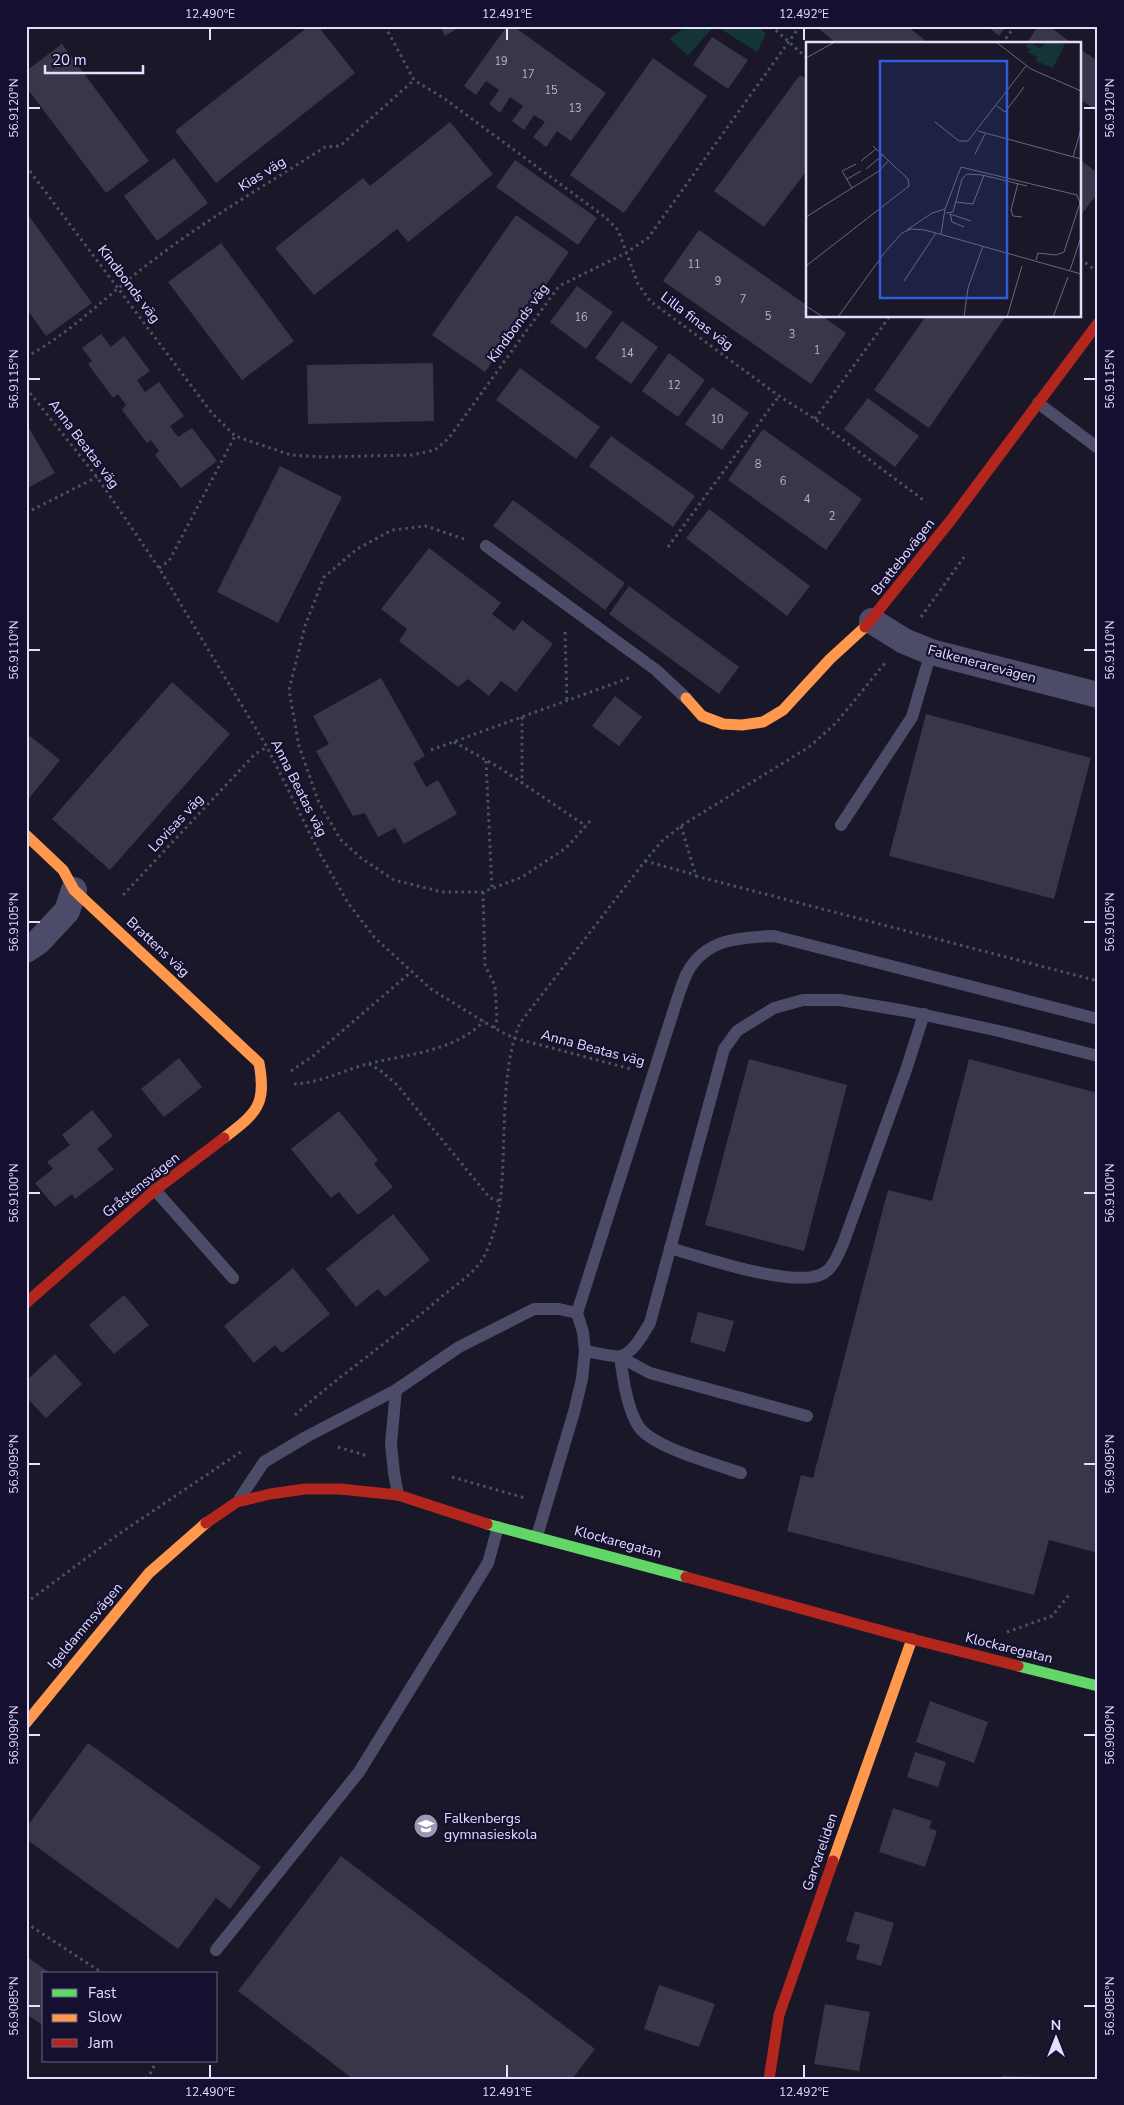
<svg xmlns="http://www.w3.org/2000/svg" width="1124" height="2105" font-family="'Nunito Sans',sans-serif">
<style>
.green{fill:#133535}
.building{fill:#393649}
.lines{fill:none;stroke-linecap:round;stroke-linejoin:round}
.path{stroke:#455566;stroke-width:3;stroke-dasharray:2.5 4;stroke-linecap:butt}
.lane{stroke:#4c4c69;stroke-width:12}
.street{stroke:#4c4c69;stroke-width:26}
.fast{stroke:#63d668;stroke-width:11}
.slow{stroke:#ff974d;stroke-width:11}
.jam{stroke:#b3261e;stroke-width:11}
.ticks{fill:none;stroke:#e1deff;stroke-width:2}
.labels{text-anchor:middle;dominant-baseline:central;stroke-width:4.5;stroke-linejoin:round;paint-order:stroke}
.number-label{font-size:11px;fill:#b7b4d2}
.street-label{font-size:14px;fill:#e1deff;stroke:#15102f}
.poi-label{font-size:14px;fill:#e1deff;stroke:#15102f;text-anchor:start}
.inset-road{fill:none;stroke:#6a677e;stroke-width:1}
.view{fill:#315cdc;fill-opacity:0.15;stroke:#315cdc;stroke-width:2.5}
.inset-edge{fill:none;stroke:#e1deff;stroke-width:2.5}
.neatline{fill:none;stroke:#e1deff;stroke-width:2}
.ticks-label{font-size:12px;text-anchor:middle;fill:#e1deff}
</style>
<rect width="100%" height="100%" fill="#1a1728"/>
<g class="green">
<path d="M686 26H714L688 56 670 39Z"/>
<path d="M716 26H758L766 34 757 52Z"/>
</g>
<g class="building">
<path d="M309 26H318L355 73 216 183 175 131Z"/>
<path d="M440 26H461L445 36Z"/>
<path d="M507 26H513L606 93 571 141 557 131 546 147 533 137 545 122 534 115 524 130 512 121 523 106 510 97 500 113 489 104 499 90 486 81 476 95 464 86Z"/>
<path d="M816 26H907L930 44H837Z"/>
<path d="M987 26H1006L999 36Z"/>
<path d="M1038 26H1049L1073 44H1026Z"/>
<path d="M712 37 748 60 728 89 693 65Z"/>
<path d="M62 44 149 161 106 193 26 87V71Z"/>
<path d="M1080 49 1098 61V112L1080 99Z"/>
<path d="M653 58 707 96 624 213 570 175Z"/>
<path d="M800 75 808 80V169L764 227 714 191Z"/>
<path d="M450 122 493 174 408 242 397 229 314 295 275 248 363 178 370 186Z"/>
<path d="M174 158 208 203 157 241 124 196Z"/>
<path d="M515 160 597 218 578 245 496 187Z"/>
<path d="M1080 160 1098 173V193L1080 216Z"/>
<path d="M26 212 92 303 46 336 26 308Z"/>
<path d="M516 215 569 252 485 372 432 335Z"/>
<path d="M699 230 808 306V316H822L846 333 811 384 663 281Z"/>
<path d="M221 243 294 341 242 380 168 282Z"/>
<path d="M577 286 613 312 586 349 550 322Z"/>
<path d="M926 316H1006L929 428 874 390Z"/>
<path d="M622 321 658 347 631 384 595 358Z"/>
<path d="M101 334 111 347 124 336 150 371 137 380 145 392 159 382 184 416 170 426 178 437 192 428 217 461 181 488 155 455 159 451 151 440 147 443 122 410 126 405 118 394 113 398 88 364 92 361 82 348Z"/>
<path d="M669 353 705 380 678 417 642 391Z"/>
<path d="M433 363 434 421 308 424 307 365Z"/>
<path d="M520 368 600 427 576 459 496 400Z"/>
<path d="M712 387 749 413 722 450 685 424Z"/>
<path d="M868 398 919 436 895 467 844 429Z"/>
<path d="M26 423 55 473 26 489Z"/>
<path d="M763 429 862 499 826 550 728 480Z"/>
<path d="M611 436 695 496 673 527 589 466Z"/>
<path d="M280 466 342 497 278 623 217 592Z"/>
<path d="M513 500 625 583 605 610 493 526Z"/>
<path d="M709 509 810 586 787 616 686 538Z"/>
<path d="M429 548 501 603 492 614 514 631 522 620 553 644 516 692 501 681 489 696 468 679 458 687 399 641 407 629 381 609Z"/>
<path d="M629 586 739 667 719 694 609 614Z"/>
<path d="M381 678 425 756 413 763 426 787 438 780 457 814 404 844 395 828 378 837 365 813 353 816 316 751 329 744 313 716Z"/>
<path d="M172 682 230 734 110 870 52 819Z"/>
<path d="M615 696 642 717 619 746 592 726Z"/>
<path d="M926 714 1091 758 1054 899 889 856Z"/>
<path d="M30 736 60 760 26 802V741Z"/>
<path d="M179 1058 202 1087 164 1117 141 1089Z"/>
<path d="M749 1059 847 1085 804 1251 705 1225Z"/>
<path d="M969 1059 1098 1093V1553L1049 1540 1034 1595 787 1531 801 1475 813 1478 888 1190 932 1201Z"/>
<path d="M92 1110 113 1136 97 1149 114 1169 75 1199 72 1194 55 1207 35 1183 53 1169 47 1162 70 1145 62 1135Z"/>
<path d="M339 1111 378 1160 374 1164 393 1187 358 1215 339 1192 331 1198 291 1149Z"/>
<path d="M393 1214 430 1260 385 1297 378 1289 356 1307 326 1269Z"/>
<path d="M293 1268 330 1314 282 1353 275 1345 254 1363 224 1326Z"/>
<path d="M124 1295 149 1325 114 1354 89 1325Z"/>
<path d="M698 1312 734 1321 725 1352 690 1342Z"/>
<path d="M55 1354 82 1384 46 1418 26 1397V1381Z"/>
<path d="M930 1701 988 1722 974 1763 916 1742Z"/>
<path d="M88 1743 261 1867 230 1909 216 1898 178 1949 26 1839V1828Z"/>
<path d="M915 1752 946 1762 938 1787 907 1777Z"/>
<path d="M893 1808 932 1821 929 1828 937 1831 925 1867 879 1852Z"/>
<path d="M341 1856 595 2049 572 2079H353L238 1991Z"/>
<path d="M855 1911 894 1923 881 1966 856 1959 860 1945 846 1941Z"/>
<path d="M26 1956 51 1974H44V2026L26 2014Z"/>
<path d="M659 1985 715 2004 699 2047 644 2029Z"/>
<path d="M825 2004 870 2012 859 2071 814 2064Z"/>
<path d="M1002 2076 1044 2077V2079H1002Z"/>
</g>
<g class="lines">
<g class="path">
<path d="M385 26 414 80 445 99 605 217 618 230 638 284 650 301 779 396 815 419 926 502"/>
<path d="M771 26 808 59"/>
<path d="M1002 44 1015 26"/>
<path d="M26 166 211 412 235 436 291 455 324 457 412 455 435 450 449 438 559 286 626 253 648 238 800 26"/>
<path d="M1080 259 1098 272"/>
<path d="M26 357C72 332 106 296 147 265 203 221 266 185 325 147L340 146 414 80"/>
<path d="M26 388 97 477 159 568 267 747 320 854 348 903 375 938 431 989 494 1028 514 1038 631 1069"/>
<path d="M815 419 890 316"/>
<path d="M26 513 97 477"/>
<path d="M464 539 426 526 392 530 357 549 324 577 305 626 289 690 299 746 319 803 341 840 361 858 394 880 442 892H483L522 877 566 848 591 820"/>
<path d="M668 547 779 396"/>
<path d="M159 568 169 561 235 436"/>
<path d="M921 617 964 557"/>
<path d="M565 632 567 700"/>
<path d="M522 717V783"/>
<path d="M454 742 500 768 586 826"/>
<path d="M431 750 629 678"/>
<path d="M486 761 492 889"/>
<path d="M681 826 696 876 1098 981"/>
<path d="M645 861 696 875"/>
<path d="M483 892 485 965 495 986 497 1019 494 1028"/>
<path d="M123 895 255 754 267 747"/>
<path d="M369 1064 381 1071 397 1085 490 1198 499 1201"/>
<path d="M291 1071 313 1056 411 972"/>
<path d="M294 1084C320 1083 342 1071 367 1064 407 1054 454 1052 484 1021"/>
<path d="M295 1415C341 1374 393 1339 440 1298 453 1287 472 1275 482 1260 492 1243 497 1222 500 1202 507 1149 499 1071 520 1023L645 861 662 841 681 826 809 747 836 723 885 663"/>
<path d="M338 1447 368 1456"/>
<path d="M452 1477 525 1498"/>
<path d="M26 1603 116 1536 242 1451"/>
<path d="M1007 1632 1052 1616 1069 1595"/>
<path d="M26 1923 104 1974"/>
<path d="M146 2079 152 2071 156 2061"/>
</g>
<g class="lane">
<path d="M1038 403 1098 448"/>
<path d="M486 546 656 670 686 698"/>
<path d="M841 825 912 717 931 652"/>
<path d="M155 1190 233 1278"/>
<path d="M670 1248C702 1257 796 1290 824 1273 834 1267 838 1254 843 1244L906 1070 924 1014"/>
<path d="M585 1351C593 1352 614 1358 621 1356 634 1352 643 1334 650 1323L724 1049 737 1031 774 1008 803 1000H840L906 1011 999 1031 1098 1056"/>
<path d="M620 1357 650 1373 807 1416"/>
<path d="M620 1357C623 1378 627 1409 639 1427 654 1448 716 1464 741 1473"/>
<path d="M396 1390 391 1444 394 1473 398 1495"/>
<path d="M240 1498 264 1462 306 1437 396 1390 459 1347 534 1309H559L577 1313"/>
<path d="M537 1536 574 1412 582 1379 585 1351 583 1332 577 1313 675 1006C679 995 682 983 687 973 705 939 739 937 774 936L1098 1019"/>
<path d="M216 1950 359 1772 488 1563 498 1527"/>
</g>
<g class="street">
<path d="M872 621 904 641 931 652 1098 695"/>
<path d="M26 950 38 942 67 911 74 890"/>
</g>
<g class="fast">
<path d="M487 1524 686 1577"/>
<path d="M1018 1666 1098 1686"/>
</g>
<g class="slow">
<path d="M686 698 702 716 723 724 742 725 763 722 783 710 830 659 865 627"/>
<path d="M26 835 63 870 74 890 259 1063C267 1106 256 1113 224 1138"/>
<path d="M26 1723 149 1573 206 1523"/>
<path d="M833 1861 912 1639"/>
</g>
<g class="jam">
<path d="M865 627 951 520 1098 323"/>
<path d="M26 1303 155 1190 224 1138"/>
<path d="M206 1523 237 1502 270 1494 305 1489H340L398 1495 487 1524"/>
<path d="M686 1577 912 1639 1018 1666"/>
<path d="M769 2079 779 2015 833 1861"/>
</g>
</g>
<path class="ticks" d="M210 28V40M507 28V40M804 28V40M28 108H40M1084 108H1096M28 379H40M1084 379H1096M28 650H40M1084 650H1096M28 922H40M1084 922H1096M28 1193H40M1084 1193H1096M28 1464H40M1084 1464H1096M28 1735H40M1084 1735H1096M28 2006H40M1084 2006H1096M210 2065V2078M507 2065V2078M804 2065V2078"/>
<defs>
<symbol id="school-disc" viewBox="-11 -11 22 22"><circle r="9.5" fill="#9b98b4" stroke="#15102f"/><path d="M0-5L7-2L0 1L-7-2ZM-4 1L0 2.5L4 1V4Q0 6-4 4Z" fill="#fff"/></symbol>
</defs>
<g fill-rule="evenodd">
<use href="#school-disc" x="412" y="1812" width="28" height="28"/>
</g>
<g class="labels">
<g class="number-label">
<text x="501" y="61">19</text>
<text x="528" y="74">17</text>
<text x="551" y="90">15</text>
<text x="575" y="108">13</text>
<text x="694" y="264">11</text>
<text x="718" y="281">9</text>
<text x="743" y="299">7</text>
<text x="768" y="316">5</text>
<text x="581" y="317">16</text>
<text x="792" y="334">3</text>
<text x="817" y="350">1</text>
<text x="627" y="353">14</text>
<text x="674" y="385">12</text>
<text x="717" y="419">10</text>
<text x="758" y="464">8</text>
<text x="783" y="481">6</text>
<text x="807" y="499">4</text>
<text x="832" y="516">2</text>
</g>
<g class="street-label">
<text transform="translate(262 174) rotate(-32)">Kias väg</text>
<text transform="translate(129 284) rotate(53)">Kindbonds väg</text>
<text transform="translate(697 321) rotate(37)">Lilla finas väg</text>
<text transform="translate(518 323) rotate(-54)">Kindbonds väg</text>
<text transform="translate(84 444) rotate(53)">Anna Beatas väg</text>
<text transform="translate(903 557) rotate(-52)">Brattebovägen</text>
<text transform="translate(982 664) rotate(15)">Falkenerarevägen</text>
<text transform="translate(299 788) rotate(63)">Anna Beatas väg</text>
<text transform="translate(176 823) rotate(-47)">Lovisas väg</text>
<text transform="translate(158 947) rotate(43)">Brattens väg</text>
<text transform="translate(593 1048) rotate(15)">Anna Beatas väg</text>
<text transform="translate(141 1185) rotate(-39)">Gråstensvägen</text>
<text transform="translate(618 1542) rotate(15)">Klockaregatan</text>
<text transform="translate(85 1626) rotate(-50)">Igeldammsvägen</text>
<text transform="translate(1009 1648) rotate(14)">Klockaregatan</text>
<text transform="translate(820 1852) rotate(-71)">Garvareliden</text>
</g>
<g class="poi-label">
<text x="444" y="1818">Falkenbergs<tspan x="444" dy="16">gymnasieskola</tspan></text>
</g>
</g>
<g transform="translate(806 42)">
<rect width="275" height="275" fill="#1a1728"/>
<path d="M241 0 259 2 247 26 230 19 231 15 221 10 224 8 220 4 224 1 234 6Z" fill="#133535"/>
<path class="inset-road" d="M190 0 225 27 275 49M0 16 29 0M191 64 199 70 218 45M129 80 153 99H162L220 24M172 89 275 117M169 112 179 92M267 115 275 87M55 119 70 107M60 127 77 113M41 137 55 129M212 141 205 168 207 174 216 175M46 146 36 129 50 122M150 160 167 162 178 133M140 171 147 170 156 137 161 132 176 133 221 144M144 172 165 179M144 172 146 180 158 185M0 175 73 129 82 119M101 188 126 171 139 167M135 192 139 167 155 125 271 153 274 161 258 210 250 213 232 211 230 218M0 224 103 144 102 137 67 104M264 228 275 195M98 239 130 191M0 264 17 275M32 275 79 210 96 191 105 187 119 188 275 232M158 275 162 246 177 204M201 275 216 224M247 275 262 235"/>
<path class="view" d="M74 19H201V256H74Z"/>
<rect width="275" height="275" class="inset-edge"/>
</g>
<rect width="1124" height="2105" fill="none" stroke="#15102f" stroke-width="55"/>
<rect x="42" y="1972" width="175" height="90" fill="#15102f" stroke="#676282"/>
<rect x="52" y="1989" width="25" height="8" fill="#63d668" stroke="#676282"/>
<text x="88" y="1998" font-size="15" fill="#e1deff">Fast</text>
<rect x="52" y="2014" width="25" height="8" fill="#ff974d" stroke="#676282"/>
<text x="88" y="2022" font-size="15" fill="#e1deff">Slow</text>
<rect x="52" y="2039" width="25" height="8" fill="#b3261e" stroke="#676282"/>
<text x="88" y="2048" font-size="15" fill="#e1deff">Jam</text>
<g transform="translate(1056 2038)" stroke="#15102f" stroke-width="4" paint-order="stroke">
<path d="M0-4L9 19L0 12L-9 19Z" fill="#e1deff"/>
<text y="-8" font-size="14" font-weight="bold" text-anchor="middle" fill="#e1deff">N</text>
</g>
<path d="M45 65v8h98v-8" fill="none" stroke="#e1deff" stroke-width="2.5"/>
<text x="52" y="65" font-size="15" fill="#e1deff" stroke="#15102f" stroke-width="4" paint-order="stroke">20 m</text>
<rect x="28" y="28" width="1068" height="2050" class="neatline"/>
<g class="ticks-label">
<text x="210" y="18">12.490°E</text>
<text x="507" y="18">12.491°E</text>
<text x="804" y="18">12.492°E</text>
<text transform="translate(14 108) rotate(-90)" y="4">56.9120°N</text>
<text transform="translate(1110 108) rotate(-90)" y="4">56.9120°N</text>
<text transform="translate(14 379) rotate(-90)" y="4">56.9115°N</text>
<text transform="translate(1110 379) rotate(-90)" y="4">56.9115°N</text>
<text transform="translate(14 650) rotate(-90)" y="4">56.9110°N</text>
<text transform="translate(1110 650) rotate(-90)" y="4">56.9110°N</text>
<text transform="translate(14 922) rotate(-90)" y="4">56.9105°N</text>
<text transform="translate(1110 922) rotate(-90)" y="4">56.9105°N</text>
<text transform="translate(14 1193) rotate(-90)" y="4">56.9100°N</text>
<text transform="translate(1110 1193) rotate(-90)" y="4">56.9100°N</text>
<text transform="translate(14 1464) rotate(-90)" y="4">56.9095°N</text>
<text transform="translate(1110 1464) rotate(-90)" y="4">56.9095°N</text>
<text transform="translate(14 1735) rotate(-90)" y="4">56.9090°N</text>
<text transform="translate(1110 1735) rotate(-90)" y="4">56.9090°N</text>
<text transform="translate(14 2006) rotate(-90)" y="4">56.9085°N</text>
<text transform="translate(1110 2006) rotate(-90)" y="4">56.9085°N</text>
<text x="210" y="2096">12.490°E</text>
<text x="507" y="2096">12.491°E</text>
<text x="804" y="2096">12.492°E</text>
</g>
</svg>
